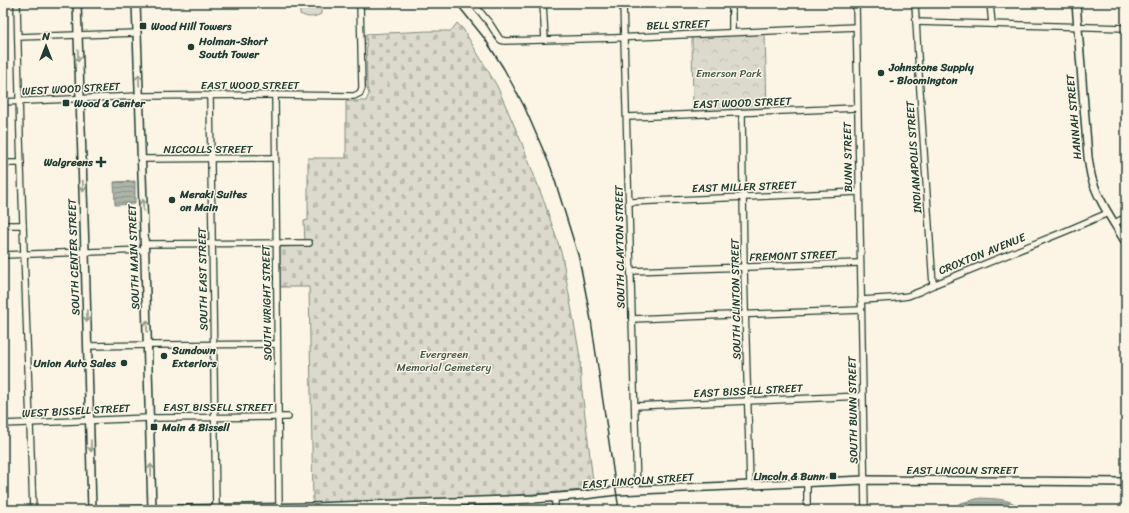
<svg xmlns="http://www.w3.org/2000/svg" width="1129" height="513" font-family="Sriracha,sans-serif">
<style>
.cemetery{fill:url(#cemetery-stones);stroke:#7e8c80}
.park{fill:url(#park-crowns);stroke:#7e8c80}
.pitch{fill:#dcdacc;stroke:#7e8c80}
.water{fill:url(#water-rules);stroke:#758479}
.lines{fill:none;stroke-linecap:round;stroke-linejoin:round}
.minor-casing{stroke:#1f3d34;stroke-width:8}
.major-casing{stroke:#1f3d34;stroke-width:10}
.minor{stroke:#fcf5e5;stroke-width:5.5}
.major{stroke:#fcf5e5;stroke-width:7}
.rail{stroke:#1f3d34;stroke-width:1.5}
.oneway{stroke:#8e998c}
.poi-dot{fill:#1f3d34;stroke:#fcf5e5;stroke-width:1.5}
.labels{text-anchor:middle;dominant-baseline:central;stroke-width:3;stroke-linejoin:round;paint-order:stroke}
.street-label{font-size:11px;fill:#1f3d34;stroke:#fcf5e5}
.poi-label{font-size:11px;font-weight:bold;fill:#1f3d34;stroke:#fcf5e5;text-anchor:start}
.park-label{font-size:11px;fill:#455c52;stroke:#fcf5e5}
</style>
<defs>
<pattern id="cemetery-stones" width="16" height="16" patternUnits="userSpaceOnUse"><rect width="16" height="16" fill="#dcdacc"/><path d="M2 7V4a2 2 0 0 1 4 0v3zM10 15v-3a2 2 0 0 1 4 0v3z" fill="#bcbcb0"/></pattern>
<pattern id="park-crowns" width="20" height="18" patternUnits="userSpaceOnUse"><rect width="20" height="18" fill="#dcdacc"/><path d="M2 6a3 3 0 1 1 6 0M12 15a3 3 0 1 1 6 0" fill="none" stroke="#bcbcb0"/></pattern>
<pattern id="water-rules" width="6" height="5" patternUnits="userSpaceOnUse"><rect width="6" height="5" fill="#aeb3a7"/><path d="M0 2.5h6" fill="none" stroke="#8d9389"/></pattern>
</defs>
<rect width="100%" height="100%" fill="#fcf5e5"/>
<filter id="ink" filterUnits="userSpaceOnUse"><feTurbulence type="fractalNoise" baseFrequency=".025" numOctaves="2"/><feDisplacementMap in="SourceGraphic" scale="8" xChannelSelector="R" yChannelSelector="G"/><feConvolveMatrix kernelMatrix="1 2 1 2 8 2 1 2 1" color-interpolation-filters="sRGB"/></filter>
<g filter="url(#ink)">
<path class="cemetery" d="M457 23 463 29 466 34 497 86 521 141 545 204 562 255 580 357 581 383 594 489C501 498 406 500 313 503L309 287H280V247L305 246 304 221 308 220V158H346V101H366L369 94 367 88 366 34 429 31H451Z"/>
<path class="park" d="M765 34 767 108 693 112 692 37Z"/>
<path class="pitch" d="M300 3H321V14C313 18 308 18 300 14Z"/>
<g class="water">
<path d="M135 181V204L115 205 114 182Z"/>
<path d="M980 498C995 499 1012 498 1022 510H954L955 506 961 503Z"/>
</g>
<g class="lines">
<defs>
<g id="minor">
<path d="M17 3 20 138 33 510"/>
<path d="M473 3 490 24 499 38 501 40 505 41 614 38 856 27"/>
<path d="M543 3 545 40"/>
<path d="M623 3 637 490"/>
<path d="M732 3V32"/>
<path d="M856 3 865 510"/>
<path d="M915 3 920 91 933 285"/>
<path d="M990 3 992 24"/>
<path d="M916 22 1126 28"/>
<path d="M18 37 137 33"/>
<path d="M210 95 216 510"/>
<path d="M275 95 279 510"/>
<path d="M3 102 140 96 275 95 354 96 360 93 362 88 360 3"/>
<path d="M742 113 744 268 750 485"/>
<path d="M627 117 857 108"/>
<path d="M142 159 275 158"/>
<path d="M3 163H21"/>
<path d="M630 202 859 192"/>
<path d="M1115 224 1120 220 1126 218"/>
<path d="M3 225H23"/>
<path d="M145 244 309 243"/>
<path d="M3 255 145 250"/>
<path d="M631 271 860 263"/>
<path d="M861 300 893 298 908 296 921 291 933 285 1066 231 1108 213"/>
<path d="M632 319 861 310"/>
<path d="M88 346 154 345 277 344"/>
<path d="M635 406 862 396"/>
<path d="M3 424 149 418 288 417"/>
<path d="M807 483V510"/>
<path d="M555 497V510"/>
</g>
<g id="major">
<path d="M77 3 85 252 92 510"/>
<path d="M136 3 145 261 152 510"/>
<path d="M1076 3 1088 157C1089 164 1090 172 1092 179 1099 202 1114 222 1126 243"/>
<path d="M129 510 313 507 534 499 584 495 616 491 864 480 1126 482"/>
</g>
</defs>
<use href="#minor" class="minor-casing"/>
<use href="#major" class="major-casing"/>
<use href="#minor" class="minor"/>
<use href="#major" class="major"/>
<path class="rail" d="M456 3 485 39 504 69 524 106 551 168 579 258 591 320 619 510"/>
</g>
<defs><path id="oneway-shaft" d="M-6 0H5M1.5-3L5.5 0L1.5 3" fill="none" stroke-width="1.6" stroke-linecap="round" stroke-linejoin="round"/></defs>
<g class="oneway">
<use href="#oneway-shaft" transform="translate(78 56) rotate(88)"/>
<use href="#oneway-shaft" transform="translate(139 80) rotate(-92)"/>
<use href="#oneway-shaft" transform="translate(83 186) rotate(88)"/>
<use href="#oneway-shaft" transform="translate(143 205) rotate(-92)"/>
<use href="#oneway-shaft" transform="translate(87 316) rotate(88)"/>
<use href="#oneway-shaft" transform="translate(147 326) rotate(-92)"/>
<use href="#oneway-shaft" transform="translate(91 446) rotate(89)"/>
<use href="#oneway-shaft" transform="translate(151 470) rotate(-92)"/>
</g>
</g>
<g class="poi-dot">
<rect x="139" y="22" width="8" height="8" rx="2"/>
<circle cx="191" cy="47" r="4"/>
<circle cx="881" cy="73" r="4"/>
<rect x="62" y="99" width="8" height="8" rx="2"/>
<path d="M99 156h4v4h4v4h-4v4h-4v-4h-4v-4h4z"/>
<circle cx="172" cy="200" r="4"/>
<circle cx="164" cy="356" r="4"/>
<circle cx="124" cy="363" r="4"/>
<rect x="150" y="423" width="8" height="8" rx="2"/>
<rect x="829" y="472" width="8" height="8" rx="2"/>
</g>
<g class="labels">
<g class="street-label">
<text transform="translate(678 25) rotate(-2)">BELL STREET</text>
<text x="250" y="85">EAST WOOD STREET</text>
<text transform="translate(71 89) rotate(-3)">WEST WOOD STREET</text>
<text transform="translate(742 103) rotate(-2)">EAST WOOD STREET</text>
<text transform="translate(1074 117) rotate(-95)">HANNAH STREET</text>
<text x="208" y="149">NICCOLLS STREET</text>
<text transform="translate(848 157) rotate(-91)">BUNN STREET</text>
<text transform="translate(914 157) rotate(-94)">INDIANAPOLIS STREET</text>
<text transform="translate(744 187) rotate(-2)">EAST MILLER STREET</text>
<text transform="translate(620 247) rotate(-91)">SOUTH CLAYTON STREET</text>
<text transform="translate(982 254) rotate(-22)">CROXTON AVENUE</text>
<text transform="translate(793 256) rotate(-2)">FREMONT STREET</text>
<text transform="translate(74 257) rotate(-92)">SOUTH CENTER STREET</text>
<text transform="translate(134 257) rotate(-92)">SOUTH MAIN STREET</text>
<text transform="translate(203 279) rotate(-91)">SOUTH EAST STREET</text>
<text transform="translate(736 299) rotate(-91)">SOUTH CLINTON STREET</text>
<text transform="translate(267 303) rotate(-91)">SOUTH WRIGHT STREET</text>
<text transform="translate(748 391) rotate(-3)">EAST BISSELL STREET</text>
<text x="218" y="407">EAST BISSELL STREET</text>
<text transform="translate(853 410) rotate(-91)">SOUTH BUNN STREET</text>
<text transform="translate(76 411) rotate(-3)">WEST BISSELL STREET</text>
<text x="962" y="470">EAST LINCOLN STREET</text>
<text transform="translate(638 481) rotate(-4)">EAST LINCOLN STREET</text>
</g>
<g class="poi-label">
<text x="151" y="26">Wood Hill Towers</text>
<text x="199" y="41">Holman-Short<tspan x="199" dy="13">South Tower</tspan></text>
<text x="889" y="67">Johnstone Supply<tspan x="889" dy="13">- Bloomington</tspan></text>
<text x="74" y="103">Wood &amp; Center</text>
<text x="93" y="162" text-anchor="end">Walgreens</text>
<text x="180" y="194">Meraki Suites<tspan x="180" dy="13">on Main</tspan></text>
<text x="172" y="350">Sundown<tspan x="172" dy="13">Exteriors</tspan></text>
<text x="116" y="363" text-anchor="end">Union Auto Sales</text>
<text x="162" y="427">Main &amp; Bissell</text>
<text x="825" y="476" text-anchor="end">Lincoln &amp; Bunn</text>
</g>
<g class="park-label">
<text x="729" y="73">Emerson Park</text>
<text x="444" y="354">Evergreen<tspan x="444" dy="13">Memorial Cemetery</tspan></text>
</g>
</g>
<rect width="1129" height="513" fill="none" stroke="#fcf5e5" stroke-width="16"/>
<rect x="8" y="8" width="1113" height="497" fill="none" stroke="#1f3d34" stroke-width="1.5" filter="url(#ink)"/>
<g transform="translate(46 46)" stroke="#fcf5e5" stroke-width="3" paint-order="stroke">
<path d="M0-3L7 15L0 10L-7 15Z" fill="#1f3d34"/>
<text y="-6" font-size="11" font-weight="bold" text-anchor="middle" fill="#1f3d34">N</text>
</g>
</svg>
